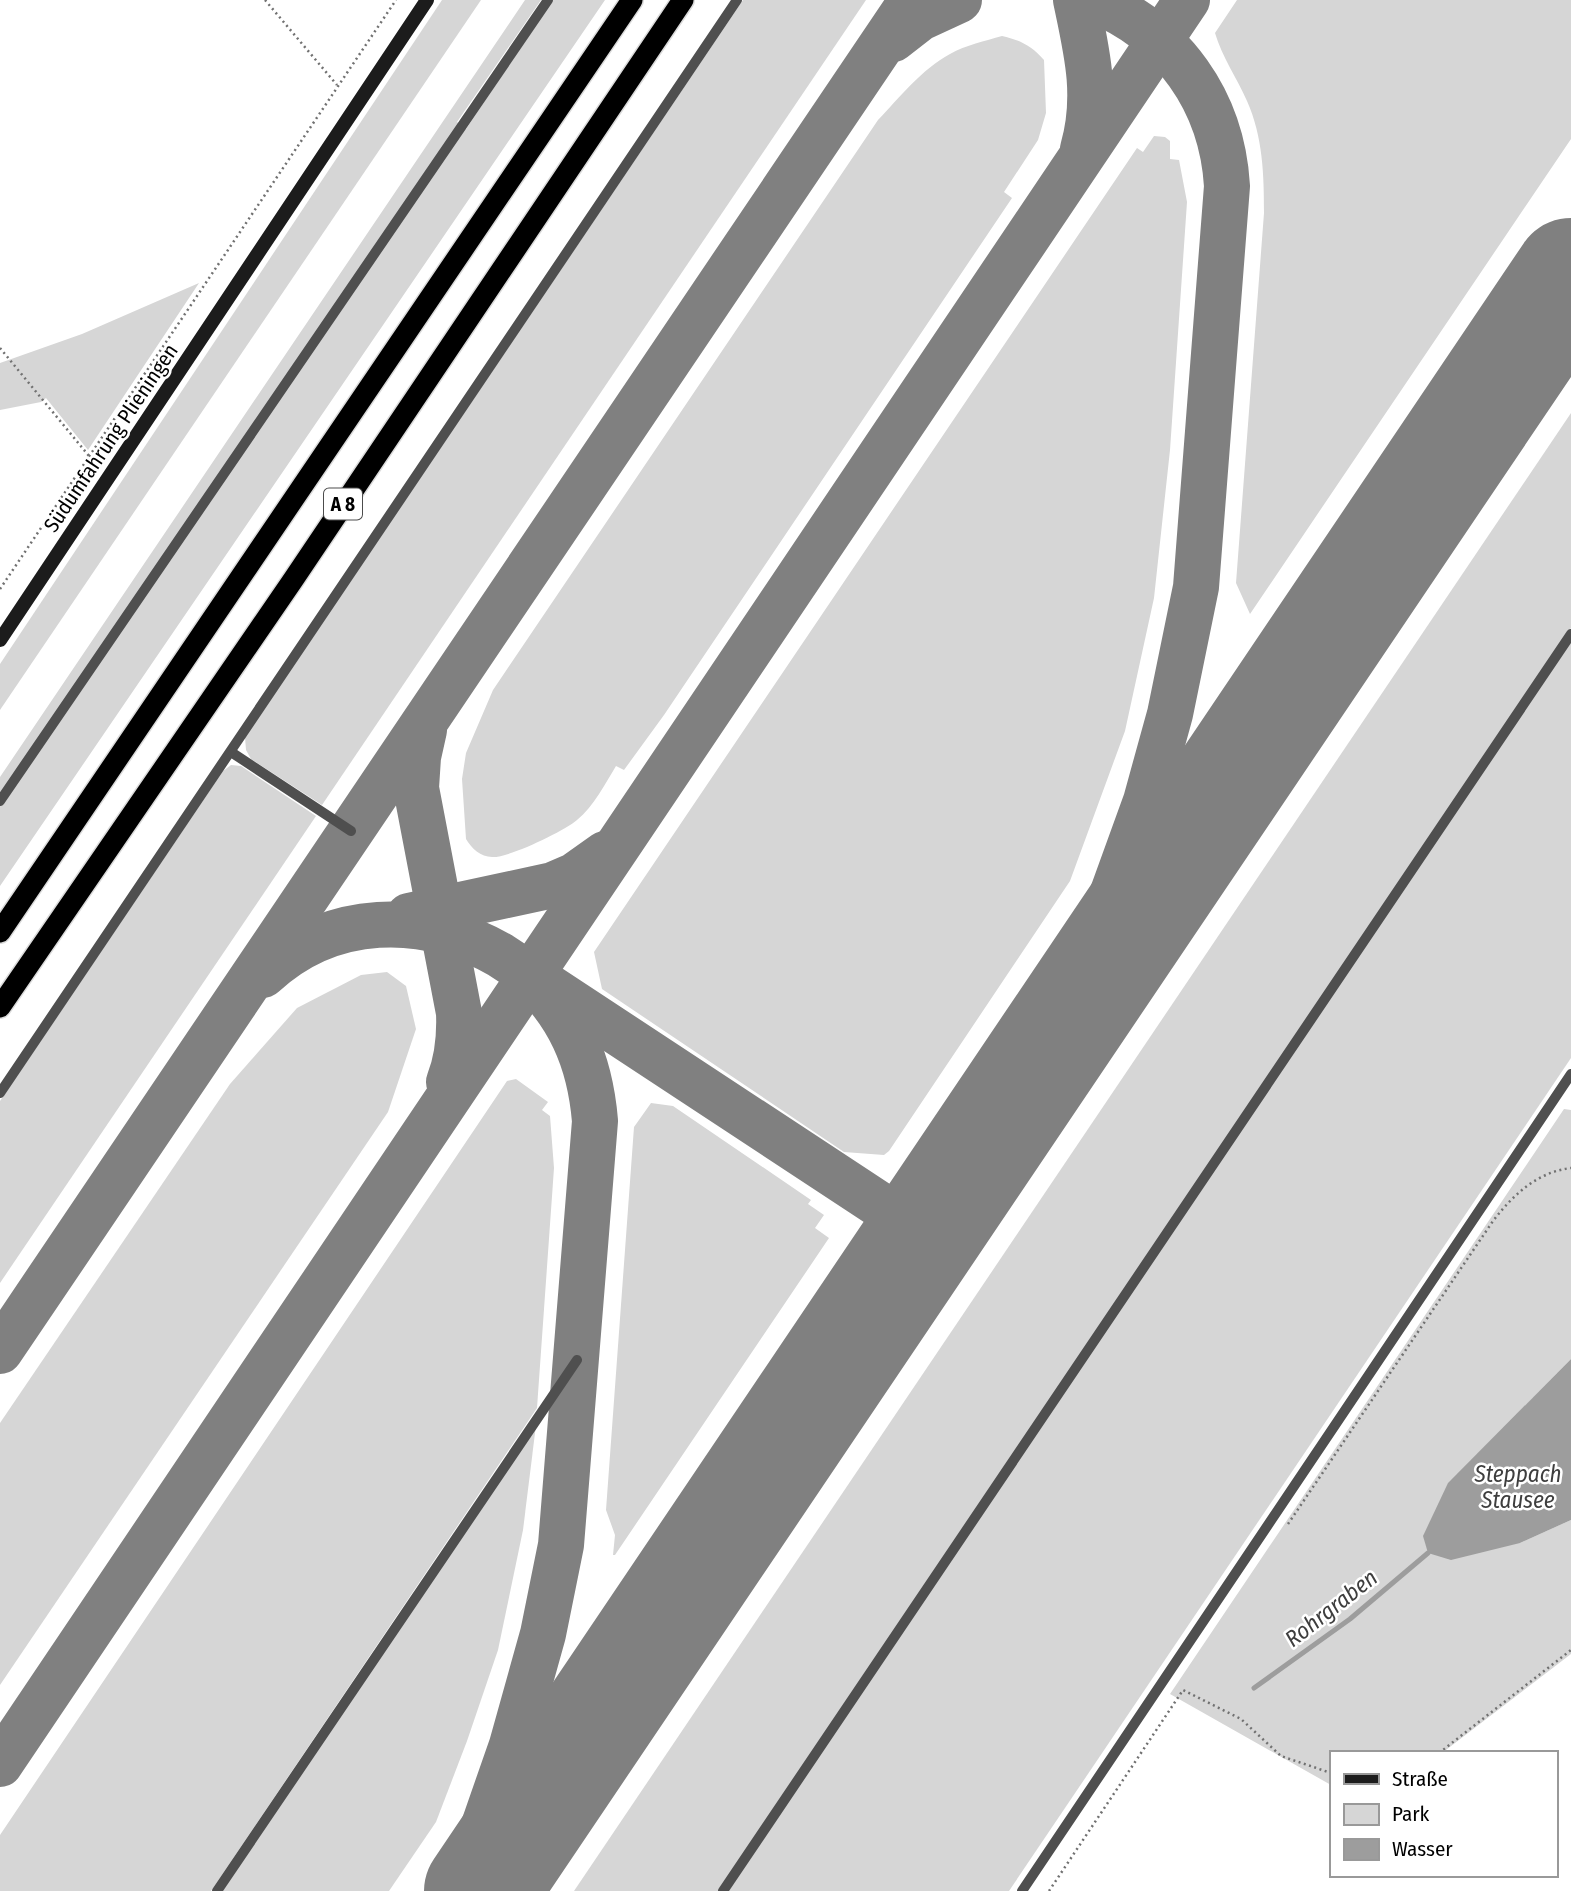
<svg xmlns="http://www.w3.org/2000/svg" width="1571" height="1891" font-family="'Fira Sans Condensed',sans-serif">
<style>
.green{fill:#d6d6d6}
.water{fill:#9d9d9d}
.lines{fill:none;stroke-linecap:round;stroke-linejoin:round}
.stream{stroke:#9d9d9d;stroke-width:5}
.taxiway{stroke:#808080;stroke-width:46}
.runway{stroke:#808080;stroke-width:114}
.motorway-casing{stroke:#dbdbdb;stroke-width:24}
.path{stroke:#717171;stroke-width:2.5;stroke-dasharray:2 3.5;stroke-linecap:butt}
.service{stroke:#4f4f4f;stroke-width:10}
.secondary{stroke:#1c1c1c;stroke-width:14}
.motorway{stroke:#000;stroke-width:21}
.labels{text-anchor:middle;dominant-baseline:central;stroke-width:5;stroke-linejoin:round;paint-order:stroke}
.shield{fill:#fff;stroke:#4c4c4c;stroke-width:2}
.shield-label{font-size:19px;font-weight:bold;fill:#000}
.street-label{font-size:21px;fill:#000;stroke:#fff}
.water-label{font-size:23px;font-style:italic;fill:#3e3e3e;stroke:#fff}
</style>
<rect width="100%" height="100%" fill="#fff"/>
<g class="green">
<path d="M442 0H481L0 710V664Z"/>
<path d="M525 0H541L457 122 466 129 553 0H605L0 886V777Z"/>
<path d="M743 0H866L322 805 251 759 246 750 245 737Z"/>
<path d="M1237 0H1571V139L1250 614 1236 583 1264 213C1264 175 1263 137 1247 101 1237 78 1222 57 1215 33Z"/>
<path d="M1002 36C1020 40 1032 46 1044 60L1046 113 1038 140 1004 192 1012 198 664 715 624 770 616 766C605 784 594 806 577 820 564 831 509 858 492 857 481 857 471 848 466 839L462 779 466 753 493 690 878 120C900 97 922 69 950 54 966 45 985 41 1002 36Z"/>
<path d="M1154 136 1165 137 1170 141V159L1179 160 1187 202 1170 450 1154 598 1125 731 1070 881 889 1151 884 1155 844 1152 602 989 594 952 1137 148 1143 152Z"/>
<path d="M199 283 88 450 46 398 41 402 0 410V363L82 334Z"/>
<path d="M1571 413V628L718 1891H574Z"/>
<path d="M1571 640V1058L1009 1891H727Z"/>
<path d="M231 765 241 766 316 816 0 1283V1101L223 771Z"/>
<path d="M387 972 406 986 416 1029 388 1112 0 1685V1423L230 1084 297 1008 361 975Z"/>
<path d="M516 1079 548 1102 542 1110 550 1116 554 1168 537 1408 211 1891H0V1835L507 1081Z"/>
<path d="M651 1103 673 1106 811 1200 808 1204 824 1215 815 1228 829 1238 615 1555H613L615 1535 606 1510 634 1127Z"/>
<path d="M1564 1109 1571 1110V1359L1517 1414 1520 1543 1571 1520V1654L1442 1753H1331V1785L1170 1694Z"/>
<path d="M536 1425 523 1530 498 1650 467 1741 436 1822 389 1891H222Z"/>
</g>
<path class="water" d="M1571 1359V1520L1520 1543 1451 1560 1428 1553 1423 1536 1448 1483Z"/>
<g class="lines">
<path class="stream" d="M1254 1688 1350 1619 1428 1553"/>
<g class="taxiway">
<path d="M1076 0C1087 52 1098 96 1083 149"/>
<path d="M893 39 920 18 959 0"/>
<path d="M424 730 418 757 416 788 459 1013C460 1038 458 1059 449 1082"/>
<path d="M409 916 553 885 574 876 605 854"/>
<path d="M263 975C331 912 423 911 500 955L924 1234"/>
<path d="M1075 1011 1108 906 1146 801 1170 714 1196 587 1227 186C1222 101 1173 32 1094 0"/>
<path d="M0 1351 912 0"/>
<path d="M0 1764 1187 0"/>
<path d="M454 1891 481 1834 512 1745 543 1634 561 1545 595 1121C590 1060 569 1012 522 970"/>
</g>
<path class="runway" d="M481 1891 1571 275"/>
<defs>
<g id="motorway">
<path d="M0 932 632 0"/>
<path d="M0 1007 293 580 683 0"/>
</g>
</defs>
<use href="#motorway" class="motorway-casing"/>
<g class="path">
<path d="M265 0 337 85"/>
<path d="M0 348 89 456"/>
<path d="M0 589 396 0"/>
<path d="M1288 1524 1493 1221C1513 1195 1537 1172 1571 1168"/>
<path d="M1439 1753 1571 1650"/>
<path d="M1049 1891 1183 1690 1241 1719 1281 1756 1331 1773"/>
</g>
<g class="service">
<path d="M231 752 351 831"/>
<path d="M0 801 548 0"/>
<path d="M0 1093 737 0"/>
<path d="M217 1891 577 1360"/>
<path d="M723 1891 1571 634"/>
<path d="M1022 1891 1571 1074"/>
</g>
<path class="secondary" d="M0 640 427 0"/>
<use href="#motorway" class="motorway"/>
</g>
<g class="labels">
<rect class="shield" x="324" y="488.5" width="38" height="31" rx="5"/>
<g class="shield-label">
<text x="343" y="504">A 8</text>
</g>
<g class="street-label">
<text transform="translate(111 438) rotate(-56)">Südumfahrung Plieningen</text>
</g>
<g class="water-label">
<text x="1518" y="1474">Steppach<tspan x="1518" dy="26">Stausee</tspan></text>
<text transform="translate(1331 1608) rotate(-38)">Rohrgraben</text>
</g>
</g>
<rect x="1330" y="1751" width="228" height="126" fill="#ffffff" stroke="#999999" stroke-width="2"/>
<rect x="1344" y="1774" width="35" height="10" fill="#1c1c1c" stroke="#999999" stroke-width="2"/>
<text x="1392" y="1786" font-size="21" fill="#000000">Straße</text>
<rect x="1344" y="1804" width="35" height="21" fill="#d6d6d6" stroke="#999999" stroke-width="2"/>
<text x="1392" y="1821" font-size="21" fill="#000000">Park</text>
<rect x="1344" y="1839" width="35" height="21" fill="#9d9d9d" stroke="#999999" stroke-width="2"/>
<text x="1392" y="1856" font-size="21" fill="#000000">Wasser</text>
</svg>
